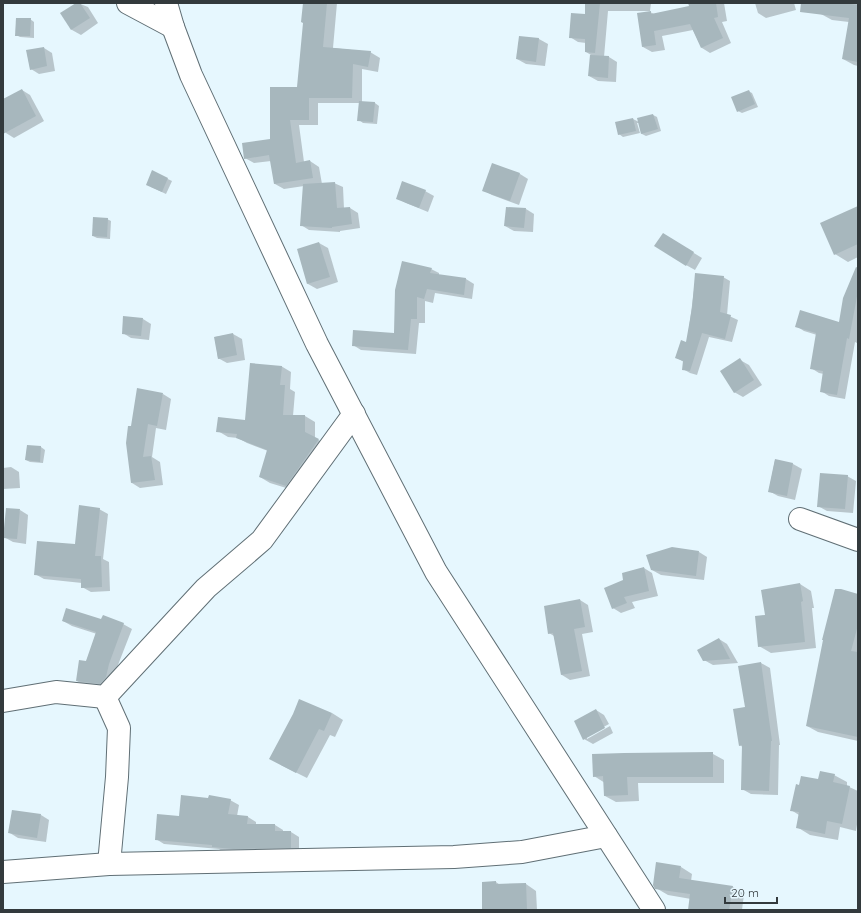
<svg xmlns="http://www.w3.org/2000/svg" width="861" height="913" font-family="Quicksand,sans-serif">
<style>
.shadow{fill:#0003}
.building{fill:#a7b7bd}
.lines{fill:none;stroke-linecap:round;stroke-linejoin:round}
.minor-casing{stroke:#606f75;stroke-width:24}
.minor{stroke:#fff;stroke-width:22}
</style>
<rect width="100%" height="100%" fill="#e6f7fe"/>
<g class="shadow">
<path d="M78 3 88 7 98 23 81 35 72 30 62 14Z"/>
<path d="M304 3H337L333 48 370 52 380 58 378 72 362 69V102L375 103 379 106 377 124 363 123 359 120 360 103H318V125H299L304 162 310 161 319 167 322 184 334 183 343 187 344 209 350 208 358 213 360 228 340 231V232L309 230 301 225 304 186 284 189 275 184 271 161 254 163 245 158 271 140 298 88 304 23Z"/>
<path d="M586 3H651L650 11H608L604 57H609L617 62 616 82 598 81 589 76 591 55 586 52V43L578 42 570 37 586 15Z"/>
<path d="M689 3H724L727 21 722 22 731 43 710 53 702 48 693 30 662 36 665 50 652 52 643 47 650 12 654 14 690 7Z"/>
<path d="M755 3H794L796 10 766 18 758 13Z"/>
<path d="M821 3H858V66L854 65 843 59 849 22 832 20 821 14Z"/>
<path d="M30 19 34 22V38L20 37 16 35Z"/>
<path d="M520 37 539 39 548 44 545 66 526 64 517 59Z"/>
<path d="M44 48 52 53 55 71 39 74 31 69Z"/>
<path d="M22 90 30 95 44 121 14 138 6 133 3 128V101Z"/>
<path d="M748 91 752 93 758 107 742 113 738 111Z"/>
<path d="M653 115 657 117 661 131 646 136 642 134 639 123H637L640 133 623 137 619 134 633 119 639 122Z"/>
<path d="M492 165 520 174 528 179 519 205 492 195 483 190Z"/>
<path d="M153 172 172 181 166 194 151 187Z"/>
<path d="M425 191 434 196 428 212 406 203 397 198Z"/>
<path d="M526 209 534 214 533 232 514 231 505 226Z"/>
<path d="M858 209V257L848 262 835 254Z"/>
<path d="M107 219 111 221 110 239 97 238 93 236Z"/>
<path d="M671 239 702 258 695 270 686 265Z"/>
<path d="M319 243 328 248 338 282 317 289 308 284 298 250Z"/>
<path d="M858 266V337L857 343 855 342 845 399 829 396 821 391 824 374 819 373 811 368 817 335 804 331 796 326 840 323 844 299Z"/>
<path d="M431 269 439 273V275L466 279 474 284 472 299 435 293 433 303 425 301V323H419L416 354 361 350 353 345 395 334Z"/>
<path d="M696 275 723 277 730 281 727 315 738 320 732 342 709 337 697 375 690 373 683 369 684 362 677 358 687 343Z"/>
<path d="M143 319 151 324 149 340 131 338 123 333Z"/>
<path d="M233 334 242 339 245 360 227 363 218 358 215 337Z"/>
<path d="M740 360 749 365 762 385 743 397 734 392Z"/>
<path d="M281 366 291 372 290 389 295 392 293 416H305L315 422V438L329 446 296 491 270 483 260 477 268 451 247 443 238 438 228 437 218 431 246 421Z"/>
<path d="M163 394 171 399 166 430 156 428 152 457 160 462 163 485 140 488 132 483V427Z"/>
<path d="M28 446 41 447 45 450 43 463 30 462 26 460Z"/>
<path d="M775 460 793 464 802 469 795 500 778 496 769 491Z"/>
<path d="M11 467 19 472 20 488 3 489V468Z"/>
<path d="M847 476 856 481 853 513 827 511 818 506Z"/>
<path d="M99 509 108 514 103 559 109 562 110 591 91 592 82 587V583L44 579 35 574 76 545Z"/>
<path d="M20 510 28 515 26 544 13 542 4 537Z"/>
<path d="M699 552 707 557 704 580 661 575 652 570Z"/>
<path d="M644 568 652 573 658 596 632 602 635 608 621 613 613 608 625 581Z"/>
<path d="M800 584 811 591 814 608H812L816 648 771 653 759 646 766 616Z"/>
<path d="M836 589 858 595V741L818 732 807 726 824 640H823Z"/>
<path d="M580 600 588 605 593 632 582 634 590 676 570 680 562 675 554 636 549 633Z"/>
<path d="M102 620 123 624 132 629 109 688 85 686 77 681 86 662 97 634 72 626 63 621Z"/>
<path d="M719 639 727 644 738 663 713 665 704 660Z"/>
<path d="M761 663 770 668 780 745H779L778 795 751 794 742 789 743 747 739 745 746 708 739 667Z"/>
<path d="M596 710 604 715 609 724 587 736V739L610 726 613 733 593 744 584 739Z"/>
<path d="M332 713 343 720 335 737 330 735 307 778 281 765Z"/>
<path d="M713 754 724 760V783H638L639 801 616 802 605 796V783L594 776Z"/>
<path d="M834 775 847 782V786L858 791V818L856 831 840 827 838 840 810 835 797 827 799 815 791 810 819 781Z"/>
<path d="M230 800 239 805 237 816 248 817 256 822V825H275L283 830V832H291L299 837V852L222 851 219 849 164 844 156 839 180 817Z"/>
<path d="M41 815 49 820 46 842 18 838 10 833Z"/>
<path d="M681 867 692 874 691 881 733 887 744 894 742 910H689L691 899 668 895 656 888Z"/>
<path d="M496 882 500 885 526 884 536 891 537 910H483Z"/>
</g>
<g class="building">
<path d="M76 3H80L90 18 71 30 60 13Z"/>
<path d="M303 3H327L323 47 371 51 368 67 353 64 352 98H309V120H290L296 163 310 160 313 178 274 184 269 155 244 159 242 143 270 139V87H297L303 23 301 22Z"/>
<path d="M585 3H600L595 53 585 52V39L569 38 571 13 585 14Z"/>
<path d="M688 3H716L718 17 714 18 723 38 701 48 690 24 654 31 656 45 642 47 637 13 651 11V14L689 6Z"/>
<path d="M801 3H843L858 5V62L842 59 849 18 800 12Z"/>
<path d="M16 18H31L30 36H15Z"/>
<path d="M519 36 539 38 536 62 516 59Z"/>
<path d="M44 47 47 66 30 70 26 50Z"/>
<path d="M590 55 609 56 608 78 588 76Z"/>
<path d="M22 89 36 116 3 134V99Z"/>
<path d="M749 90 755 104 737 112 731 97Z"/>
<path d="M359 101 375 102 373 122 357 121Z"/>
<path d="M653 114 658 129 641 134 637 118Z"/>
<path d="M633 118 636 131 618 135 615 122Z"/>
<path d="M492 163 520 173 510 201 482 191Z"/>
<path d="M152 170 168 178 162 192 146 185Z"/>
<path d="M402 181 426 190 419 208 396 199Z"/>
<path d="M335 182 337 208 350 207 352 224 332 227V228L300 226 303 184Z"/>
<path d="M858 206V244L834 255 820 223Z"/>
<path d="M506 207 526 208 524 228 504 226Z"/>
<path d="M93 217 108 218 107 237 92 236Z"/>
<path d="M663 233 694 252 686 266 654 246Z"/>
<path d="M319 242 330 277 307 284 297 249Z"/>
<path d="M402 261 432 268 430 273 466 278 464 295 427 289 424 299 417 297V319H411L408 350 352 346 353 330 394 333 395 290Z"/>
<path d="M856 267 858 268V291L849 339 847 338 837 395 820 392 823 371 810 369 816 333 795 327 800 310 839 322 843 298Z"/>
<path d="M695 273 724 276 720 312 731 315 725 339 702 333 690 371 682 370 683 361 675 358 681 340 686 342 692 308Z"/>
<path d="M123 316 143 318 141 336 122 334Z"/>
<path d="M233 333 237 355 218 359 214 337Z"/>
<path d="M740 358 754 380 734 393 720 371Z"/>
<path d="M250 363 282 366 280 385H285L283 415H305V432L319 439 286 486 259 477 267 450 236 438 237 434 216 432 218 417 245 420Z"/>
<path d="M137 388 163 393 157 426 148 424 143 457 151 456 155 480 131 483 126 443 128 426H131Z"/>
<path d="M27 445 41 446 40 462 25 460Z"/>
<path d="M775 459 793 463 787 496 768 492Z"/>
<path d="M820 473 848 475 845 509 817 507Z"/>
<path d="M79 505 100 508 95 556H101L102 587 81 588V579L34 575 37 541 75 544Z"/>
<path d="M6 508 20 509 17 539 3 538Z"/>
<path d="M672 547 699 551 696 576 651 570 646 555Z"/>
<path d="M644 567 649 591 624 597 627 603 612 609 604 588 623 580 622 573Z"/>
<path d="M800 583 803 601 801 602 805 642 758 647 755 616 765 615 761 590Z"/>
<path d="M835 589H841L858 594V625L851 651 858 652V737L806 726 823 640H822Z"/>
<path d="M580 599 585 627 574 629 582 671 561 675 553 633 548 634 544 606Z"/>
<path d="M66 608 101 619 103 615 124 623 109 664 106 677 100 684 76 681 79 660 86 661 96 632 62 621Z"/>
<path d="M719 638 730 659 703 661 697 650Z"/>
<path d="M761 662 772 741H771L769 791 741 790 742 745 739 746 733 709 745 707 738 666Z"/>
<path d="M299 699 332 713 324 731 319 729 296 773 269 759 293 714Z"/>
<path d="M596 709 605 728 583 740 574 721Z"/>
<path d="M713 752V777H627L628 795 604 796 603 776 593 777 592 754 624 753Z"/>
<path d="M820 771 835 774 833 782 850 786 842 824 827 821 825 834 796 828 799 812 790 811 796 784 799 785 801 776 818 779Z"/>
<path d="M181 795 208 798 209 795 231 799 228 814 248 816 247 824H275V831H291V848L233 849 212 847V845L155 840 157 814 179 816Z"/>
<path d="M12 810 41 814 37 838 8 833Z"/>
<path d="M656 862 681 866 679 878 733 886 729 910H688L690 894 655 889 653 885Z"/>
<path d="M496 881V884L526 883 527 910H482V882Z"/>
</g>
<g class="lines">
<defs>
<g id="minor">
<path d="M128 3 173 27"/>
<path d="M166 3 173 27 191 75 317 344 436 572 654 910"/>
<path d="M800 519 858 540"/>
<path d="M105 697 119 728 117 777 109 864"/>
<path d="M3 701 56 692 105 697 206 588 262 540 354 414"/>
<path d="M3 872 109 864 454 857 522 852 606 836"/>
</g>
</defs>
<use href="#minor" class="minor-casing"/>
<use href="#minor" class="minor"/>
</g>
<rect width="861" height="913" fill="none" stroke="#333a3d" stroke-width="8"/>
<path d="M725 897v6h52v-6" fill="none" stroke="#333a3d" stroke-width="2"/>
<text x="731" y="897" font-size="12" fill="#333a3d" stroke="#e6f7fe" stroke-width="3" paint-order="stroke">20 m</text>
</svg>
